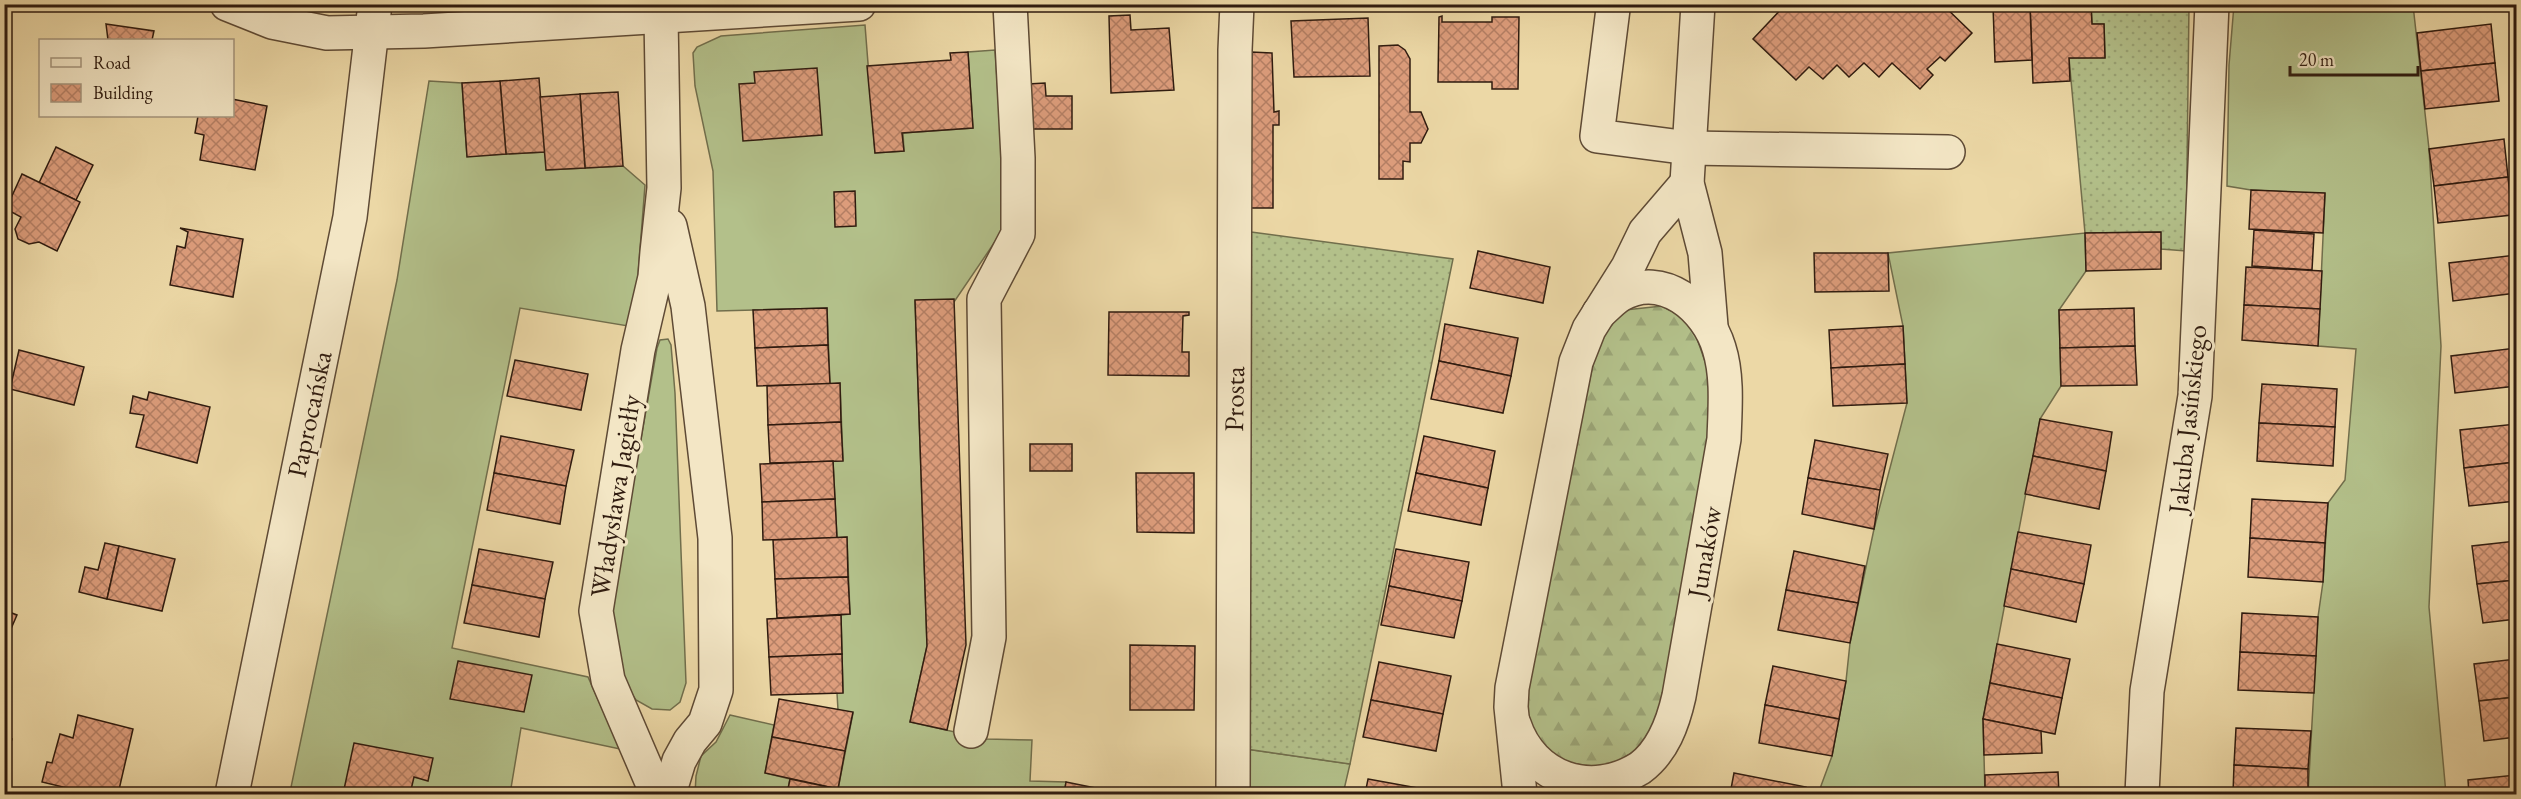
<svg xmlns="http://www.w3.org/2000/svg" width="2521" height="799" font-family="'EB Garamond',serif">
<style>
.grass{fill:#b3c08a;stroke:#716e4c;stroke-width:1.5}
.forest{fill:url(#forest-firs);stroke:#716e4c;stroke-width:1.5}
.garden{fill:url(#garden-dots);stroke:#716e4c;stroke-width:1.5}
.building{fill:url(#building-cross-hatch);stroke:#2f1b0f;stroke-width:1.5}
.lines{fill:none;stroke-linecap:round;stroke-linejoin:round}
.minor-casing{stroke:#5e4a35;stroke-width:36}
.minor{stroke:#f3e6c5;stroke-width:33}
.labels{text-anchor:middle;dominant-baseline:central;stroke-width:6;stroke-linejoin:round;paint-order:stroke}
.street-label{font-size:27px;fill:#2f1b0f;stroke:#f3e6c5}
</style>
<defs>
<pattern id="forest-firs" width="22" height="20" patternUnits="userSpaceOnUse" patternTransform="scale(1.5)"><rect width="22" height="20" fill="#b3c08a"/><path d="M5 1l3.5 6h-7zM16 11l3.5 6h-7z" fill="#9aa476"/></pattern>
<pattern id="garden-dots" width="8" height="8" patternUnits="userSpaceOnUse" patternTransform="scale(1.5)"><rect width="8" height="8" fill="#b3c08a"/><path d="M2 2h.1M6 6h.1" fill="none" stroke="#9aa476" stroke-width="1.8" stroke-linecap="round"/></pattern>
<pattern id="building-cross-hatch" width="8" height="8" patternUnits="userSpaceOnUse" patternTransform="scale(1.5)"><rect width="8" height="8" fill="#dd9d7c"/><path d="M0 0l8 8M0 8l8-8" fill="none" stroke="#b47f64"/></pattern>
</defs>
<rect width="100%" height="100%" fill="#ecd8a6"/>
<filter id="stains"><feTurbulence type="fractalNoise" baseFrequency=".00333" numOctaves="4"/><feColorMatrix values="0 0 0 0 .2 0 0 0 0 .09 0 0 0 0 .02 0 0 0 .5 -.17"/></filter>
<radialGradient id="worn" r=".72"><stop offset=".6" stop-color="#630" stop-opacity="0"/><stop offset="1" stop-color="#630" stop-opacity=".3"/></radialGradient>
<g class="grass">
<path d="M2234 5H2413L2429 149 2441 346 2429 607 2446 794H2308L2318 617 2323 582 2328 503 2345 480 2356 349 2318 346 2325 194 2251 190 2227 186 2229 65Z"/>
<path d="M865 25 875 153 904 151 903 133 973 128 968 52 995 50 1007 224 954 302 915 301 927 646 910 722 986 739 1032 740 1030 781 1066 782 1064 794H864L838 789 853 713 838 710 837 693 843 692 841 615 850 614 847 537 837 538 833 461 843 460 840 383 830 384 827 308 717 311 713 171 695 86 693 53 697 47 721 36Z"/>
<path d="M429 81 462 83 467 156 545 152 547 170 623 166 645 185 634 327 520 308 452 648 588 677 620 749 521 728 510 794H304L290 792 397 280Z"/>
<path d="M2085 233 2086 271 2059 310 2061 386 2040 419 1983 719 1985 794H1818L1832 756 1846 681 1850 643 1874 529 1907 403 1903 326 1888 253Z"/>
<path d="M668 339 671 345 675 393 686 683 680 702 670 710 652 709 636 700 622 680 610 614 657 348 660 340Z"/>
<path d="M730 715 774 725 765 773 790 779 787 794H695L696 776 701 756 716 742Z"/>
<path d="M1246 749 1350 764 1343 794H1241Z"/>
</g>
<path class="forest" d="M1662 306 1691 321 1710 376 1715 433 1662 712 1638 749 1609 767 1568 768 1543 755 1530 730 1524 696 1599 335 1625 310Z"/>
<g class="garden">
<path d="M2091 5H2189L2186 251 2161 249 2160 232 2085 233 2069 58 2105 57 2104 24H2092Z"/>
<path d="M1251 232 1453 259 1350 764 1246 749Z"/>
</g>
<g class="building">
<path d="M1786 4H1807L1810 7 1813 4H1942L1972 33 1945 61 1940 57 1927 69 1933 75 1920 89 1892 63 1879 77 1864 63 1849 77 1837 65 1823 79 1809 67 1796 80 1753 39Z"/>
<path d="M2091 4 2092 24H2104L2105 58H2069L2070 81 2033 83 2030 5Z"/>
<path d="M2030 5 2032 60 1995 62 1993 6Z"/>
<path d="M1130 15 1131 30 1169 28 1174 90 1111 93 1109 16Z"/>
<path d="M1442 16V22H1492V17H1519L1518 89H1492V82H1438L1439 17Z"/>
<path d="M1368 18 1370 76 1294 77 1291 21Z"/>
<path d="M106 24 154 31 152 40H108Z"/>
<path d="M2491 24 2495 63 2421 71 2417 33Z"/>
<path d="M1398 45 1405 50 1410 59V112H1421L1428 129 1421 143H1410V162L1403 161V179H1379V46Z"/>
<path d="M968 52 973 128 902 133 904 151 875 153 867 66 951 60 950 53Z"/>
<path d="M1251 52 1272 53 1274 112 1279 111V125H1273V208H1249Z"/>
<path d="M2495 63 2499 101 2425 109 2421 71Z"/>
<path d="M817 68 822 135 743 141 739 84 755 83 754 72Z"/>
<path d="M539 78 545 152 506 154 500 81Z"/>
<path d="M500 81 506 154 467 157 462 83Z"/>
<path d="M1045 83 1046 96H1072V129H1028V84Z"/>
<path d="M618 92 623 166 585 168 580 94Z"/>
<path d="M580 94 585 168 546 170 540 97Z"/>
<path d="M232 99 267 106 255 170 200 160 204 135 195 133 198 116H232Z"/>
<path d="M2504 139 2508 177 2434 186 2429 149Z"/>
<path d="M56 147 93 165 76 200 39 183Z"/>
<path d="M22 174 80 202 57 251 39 242 29 244 18 239 15 229 21 217 6 209Z"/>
<path d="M2508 177 2512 215 2438 223 2434 186Z"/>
<path d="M2251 190 2325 193 2323 233 2249 229Z"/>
<path d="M855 191 856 226 835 227 834 192Z"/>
<path d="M180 228 243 239 233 297 170 285 177 246 185 248 188 232Z"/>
<path d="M2254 230 2314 234 2312 270 2252 266Z"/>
<path d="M2161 232V269L2086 271 2085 233Z"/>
<path d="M1478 251 1550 267 1543 303 1470 288Z"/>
<path d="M1814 253H1888L1889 291 1815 292Z"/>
<path d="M2516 255V293L2453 301 2449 263Z"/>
<path d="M2246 267 2322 271 2320 309 2244 305Z"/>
<path d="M954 299 966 645 947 730 910 722 927 646 915 300Z"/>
<path d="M2244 305 2320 309 2318 346 2242 340Z"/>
<path d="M827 308 828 345 755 348 753 310Z"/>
<path d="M2134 308 2135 346 2060 348 2059 310Z"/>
<path d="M1109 312H1189V315L1183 316 1182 352H1189V376L1108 375Z"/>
<path d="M1445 324 1518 338 1511 376 1439 361Z"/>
<path d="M1903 326 1905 364 1831 368 1829 330Z"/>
<path d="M828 345 830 384 757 386 755 348Z"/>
<path d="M2135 346 2137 385 2061 386 2060 348Z"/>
<path d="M2516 348V386L2455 393 2451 356Z"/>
<path d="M19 350 84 367 74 405 10 389Z"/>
<path d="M515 360 588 374 581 410 507 396Z"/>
<path d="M1439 361 1511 376 1503 413 1431 399Z"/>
<path d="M1905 364 1907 403 1833 406 1831 368Z"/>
<path d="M840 383 841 422 768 425 767 386Z"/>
<path d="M2262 384 2337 389 2335 427 2259 423Z"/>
<path d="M149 392 210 407 197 463 136 447 144 415 130 413 133 396 147 400Z"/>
<path d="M2040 419 2112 432 2106 471 2033 456Z"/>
<path d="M841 422 843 461 770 463 768 425Z"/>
<path d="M2259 423 2335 427 2333 466 2257 461Z"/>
<path d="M2516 424V462L2464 468 2460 430Z"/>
<path d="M501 436 574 450 566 486 494 473Z"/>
<path d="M1424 436 1495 451 1488 488 1416 473Z"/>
<path d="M1815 440 1888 454 1880 490 1808 478Z"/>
<rect x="1030" y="444" width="42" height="27"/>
<path d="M2033 456 2106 471 2099 509 2025 494Z"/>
<path d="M833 461 835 499 762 502 760 464Z"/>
<path d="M2516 462V501L2469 506 2464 468Z"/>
<path d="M494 473 566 486 560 524 487 510Z"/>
<path d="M1136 473H1194V533L1137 532Z"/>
<path d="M1416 473 1488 488 1481 525 1408 511Z"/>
<path d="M1808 478 1880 490 1874 529 1802 514Z"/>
<path d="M835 499 837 538 763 540 762 502Z"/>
<path d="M2252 499 2328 503 2325 543 2250 538Z"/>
<path d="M2018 532 2091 545 2084 584 2011 569Z"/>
<path d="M847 537 848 577 775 579 773 540Z"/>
<path d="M2250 538 2325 543 2323 582 2248 577Z"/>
<path d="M2516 541V580L2477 584 2472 546Z"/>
<path d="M105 543 119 546 107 599 79 592 85 567 98 570Z"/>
<path d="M119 546 175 559 162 611 107 599Z"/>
<path d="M479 549 553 562 545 599 472 585Z"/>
<path d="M1396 549 1469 562 1462 601 1389 586Z"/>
<path d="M1794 551 1865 566 1858 603 1786 590Z"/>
<path d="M2011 569 2084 584 2076 622 2004 606Z"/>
<path d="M848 577 850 614 777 618 775 579Z"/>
<path d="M2516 580V619L2483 623 2477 584Z"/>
<path d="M472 585 545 599 539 637 464 623Z"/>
<path d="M1389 586 1462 601 1454 638 1381 625Z"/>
<path d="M1786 590 1858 603 1850 643 1778 630Z"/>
<path d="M4 610 17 615 10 631 4 629Z"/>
<path d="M2242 613 2318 617 2316 656 2240 652Z"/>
<path d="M841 615 842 654 769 657 767 619Z"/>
<path d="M1997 644 2070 659 2062 698 1990 683Z"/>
<path d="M1130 645 1195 646 1194 710H1130Z"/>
<path d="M2240 652 2316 656 2314 693 2238 690Z"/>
<path d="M842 654 843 693 771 695 769 657Z"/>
<path d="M2516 659V697L2479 701 2474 664Z"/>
<path d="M458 661 532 675 524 712 450 699Z"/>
<path d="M1379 662 1451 676 1443 714 1371 700Z"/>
<path d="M1773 666 1846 681 1839 719 1765 705Z"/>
<path d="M1990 683 2062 698 2055 734 1983 719Z"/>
<path d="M2516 697V737L2484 741 2479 701Z"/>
<path d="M779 699 853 712 845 751 772 737Z"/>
<path d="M1371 700 1443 714 1436 751 1363 737Z"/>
<path d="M1765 705 1839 719 1832 756 1759 743Z"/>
<path d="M78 715 133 729 118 794H92L42 782 47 762 52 763 60 734 73 738Z"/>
<path d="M1983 719 2041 731 2042 753 1984 755Z"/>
<path d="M2236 728 2311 731 2308 769 2234 765Z"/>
<path d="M4 736 12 739 4 763Z"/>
<path d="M772 737 845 751 838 789 765 773Z"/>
<path d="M354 743 433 758 428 781 414 777 410 794H343Z"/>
<path d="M2234 765 2308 769V794H2233Z"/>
<path d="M2058 772 2059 794H1985V775Z"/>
<path d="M1734 773 1806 787 1805 794H1730Z"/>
<path d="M2516 775V794H2469L2468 780Z"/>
<path d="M790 779 838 789 864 794H787Z"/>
<path d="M1368 779 1440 792 1439 794H1365Z"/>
<path d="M1066 782 1125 794H1064Z"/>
</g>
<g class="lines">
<defs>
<g id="minor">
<path d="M227 4 272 22 327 33 424 31 859 4"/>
<path d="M1698 4 1687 183 1705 253 1711 326"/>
<path d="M1613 9 1597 136 1689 148 1948 152"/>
<path d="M1514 724C1532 779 1591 799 1640 768 1663 751 1673 723 1679 696L1724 439C1725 410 1728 376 1719 348 1707 308 1663 270 1620 295 1612 300 1606 307 1599 313"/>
<path d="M971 731 989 637 984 299 1018 234V158L1010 4"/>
<path d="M232 794 350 217 375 4"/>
<path d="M657 794 608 680 596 611 638 350 655 277 657 252 664 188 661 17"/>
<path d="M669 794 679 761 690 741 705 723 716 690 715 538 688 306 670 226"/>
<path d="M1233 794 1235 50 1237 4"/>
<path d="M1520 794 1511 707 1512 688 1576 362 1589 329 1628 267 1645 232 1687 183"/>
<path d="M2142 794 2147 691 2195 396 2212 4"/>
</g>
</defs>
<use href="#minor" class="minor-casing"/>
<use href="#minor" class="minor"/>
</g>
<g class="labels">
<g class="street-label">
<text transform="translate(1234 399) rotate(-89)">Prosta</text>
<text transform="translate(309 414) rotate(-78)">Paprocańska</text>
<text transform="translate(2187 419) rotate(-84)">Jakuba Jasińskiego</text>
<text transform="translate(615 496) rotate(-81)">Władysława Jagiełły</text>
<text transform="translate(1704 552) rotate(-80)">Junaków</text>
</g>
</g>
<rect width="2521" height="799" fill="none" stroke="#ecd8a6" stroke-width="24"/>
<rect x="6" y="6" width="2509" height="787" fill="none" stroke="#2f1b0f" stroke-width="3"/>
<rect x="12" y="12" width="2497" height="775" fill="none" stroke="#2f1b0f" stroke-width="1.5"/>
<rect x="39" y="39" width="195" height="78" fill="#f3e6c5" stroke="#a5957c" stroke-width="1.5"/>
<rect x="51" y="58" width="30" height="9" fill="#f3e6c5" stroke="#a5957c" stroke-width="1.5"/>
<text x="93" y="69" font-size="18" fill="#2f1b0f">Road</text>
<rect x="51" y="84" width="30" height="18" fill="url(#building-cross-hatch)" stroke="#a5957c" stroke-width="1.5"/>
<text x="93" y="99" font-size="18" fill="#2f1b0f">Building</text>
<path d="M2290 66v9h128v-9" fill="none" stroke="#2f1b0f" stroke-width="3"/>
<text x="2299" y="66" font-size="18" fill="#2f1b0f" stroke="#f3e6c5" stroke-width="4.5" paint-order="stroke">20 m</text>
<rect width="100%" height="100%" filter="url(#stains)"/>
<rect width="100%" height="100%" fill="url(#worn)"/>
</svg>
